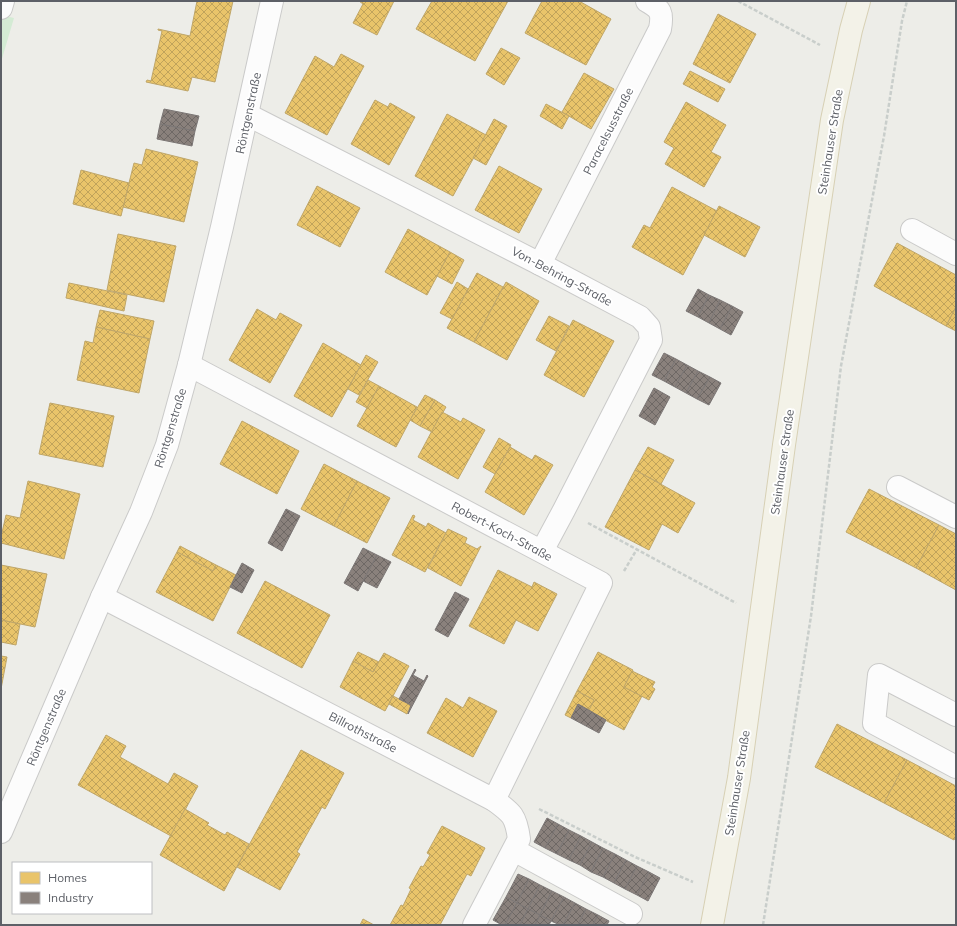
<svg xmlns="http://www.w3.org/2000/svg" width="957" height="926" font-family="Mulish,sans-serif">
<style>
.green{fill:#d4ebd4}
.homes{fill:url(#homes-cross-hatch);stroke:#bfa669}
.industry{fill:url(#industry-cross-hatch);stroke:#7c7776}
.lines{fill:none;stroke-linecap:round;stroke-linejoin:round}
.minor-casing{stroke:#cacac9;stroke-width:24}
.major-casing{stroke:#d7d0b4;stroke-width:24}
.path{stroke:#c9cecb;stroke-width:2.5;stroke-dasharray:4 2;stroke-linecap:butt}
.minor{stroke:#fcfcfc;stroke-width:22}
.major{stroke:#f3f2e8;stroke-width:22}
.labels{text-anchor:middle;dominant-baseline:central;stroke-width:4;stroke-linejoin:round;paint-order:stroke}
.street-label{font-size:12px;fill:#5d6067;stroke:#fff}
</style>
<defs>
<pattern id="homes-cross-hatch" width="8" height="8" patternUnits="userSpaceOnUse"><rect width="8" height="8" fill="#e9c46a"/><path d="M0 0l8 8M0 8l8-8" fill="none" stroke="#c0a35b"/></pattern>
<pattern id="industry-cross-hatch" width="8" height="8" patternUnits="userSpaceOnUse"><rect width="8" height="8" fill="#8a817c"/><path d="M0 0l8 8M0 8l8-8" fill="none" stroke="#6e6865"/></pattern>
</defs>
<rect width="100%" height="100%" fill="#edede8"/>
<path class="green" d="M1 15 14 18 1 62Z"/>
<g class="homes">
<path d="M197 1H233L215 82 192 77 188 91 146 82 147 80 151 81 162 31 158 30V29L190 36Z"/>
<path d="M359 1H394L377 35 353 23 363 4Z"/>
<path d="M432 1H508L475 61 416 29Z"/>
<path d="M542 1H579L611 19 586 65 525 33Z"/>
<path d="M718 14 756 34 730 83 693 64Z"/>
<path d="M501 48 520 58 504 85 486 74Z"/>
<path d="M341 54 364 66 327 135 285 113 315 56 334 67Z"/>
<path d="M690 71 725 89 718 102 683 84Z"/>
<path d="M584 73 614 89 591 129 562 112Z"/>
<path d="M375 100 388 107 390 103 415 117 389 165 351 144Z"/>
<path d="M686 102 726 125 711 152 721 157 704 187 665 164 674 148 664 142Z"/>
<path d="M546 104 569 116 562 129 540 116Z"/>
<path d="M447 114 486 135 453 196 415 176Z"/>
<path d="M494 119 507 126 486 165 473 158Z"/>
<path d="M146 149 198 162 184 222 123 207 134 163 142 165Z"/>
<path d="M499 166 542 189 519 233 475 210Z"/>
<path d="M81 170 129 183 121 216 73 204Z"/>
<path d="M317 186 360 208 340 247 297 225Z"/>
<path d="M672 187 717 211 683 275 632 247 644 225 650 228Z"/>
<path d="M719 206 760 227 745 257 704 235Z"/>
<path d="M408 229 450 252 427 295 385 272Z"/>
<path d="M118 234 176 246 164 302 107 290Z"/>
<path d="M897 243 956 275V307L946 326 874 286Z"/>
<path d="M450 252 464 260 452 284 437 276Z"/>
<path d="M477 273 503 287 474 342 447 328Z"/>
<path d="M457 282 468 289 452 319 440 313Z"/>
<path d="M506 282 539 301 507 360 474 342Z"/>
<path d="M69 283 127 295 124 311 66 298Z"/>
<path d="M956 307V331L946 326Z"/>
<path d="M257 309 276 320 280 313 302 325 270 383 229 360Z"/>
<path d="M100 310 154 321 150 339 96 327Z"/>
<path d="M549 316 569 326 556 351 536 340Z"/>
<path d="M573 320 614 341 584 397 544 375Z"/>
<path d="M96 327 150 339 139 393 77 380 85 341 93 343Z"/>
<path d="M323 343 361 365 332 417 294 396Z"/>
<path d="M366 355 378 362 359 395 348 389Z"/>
<path d="M368 380 379 386 367 408 356 402Z"/>
<path d="M379 386 417 407 396 447 357 426Z"/>
<path d="M425 395 435 400 420 426 410 420Z"/>
<path d="M435 400 446 407 432 432 420 426Z"/>
<path d="M50 403 114 416 103 467 39 454Z"/>
<path d="M442 412 461 422 463 418 485 430 458 479 418 457Z"/>
<path d="M242 421 299 451 277 494 220 464Z"/>
<path d="M499 438 511 445 495 474 483 467Z"/>
<path d="M510 447 532 460 535 455 553 465 524 515 485 492Z"/>
<path d="M648 447 674 460 661 484 635 470Z"/>
<path d="M324 464 357 481 334 526 301 509Z"/>
<path d="M635 470 695 503 678 533 662 524 649 550 605 527Z"/>
<path d="M28 481 80 494 64 559 1 543V537L6 515 20 518Z"/>
<path d="M357 481 390 498 367 543 334 526Z"/>
<path d="M869 489 939 525 916 568 846 532Z"/>
<path d="M413 515 415 516 413 520 426 527 428 523 446 533 425 572 392 555Z"/>
<path d="M939 525 956 534V590L916 568Z"/>
<path d="M448 529 467 538 465 543 477 549 481 546 461 586 428 568Z"/>
<path d="M180 546 216 565 213 571 177 552Z"/>
<path d="M177 552 213 571 216 565 236 575 213 621 156 592Z"/>
<path d="M1 565 47 574 35 627 1 620Z"/>
<path d="M498 570 532 587 534 582 557 594 538 631 516 620 504 644 469 626Z"/>
<path d="M265 581 330 615 302 668 237 633Z"/>
<path d="M1 620 20 624 16 645 1 642Z"/>
<path d="M358 652 379 662 373 672 353 661Z"/>
<path d="M598 652 633 670 624 687 642 696 624 730 588 711 594 700 577 691Z"/>
<path d="M384 653 409 666 385 711 340 687 353 661 373 672Z"/>
<path d="M1 656 7 657 1 689Z"/>
<path d="M632 671 655 682 652 687 655 689 649 700 624 687Z"/>
<path d="M577 691 594 700 589 710 578 704 571 718 565 715Z"/>
<path d="M393 696 411 705 407 714 389 704Z"/>
<path d="M469 697 497 711 473 757 427 733 446 698 463 708Z"/>
<path d="M837 724 907 760 884 803 815 767Z"/>
<path d="M106 735 126 746 120 757 168 784 174 773 198 786 171 836 78 785Z"/>
<path d="M301 750 344 773 325 809 322 807 297 852 300 854 280 890 237 867Z"/>
<path d="M907 760 956 786V836L954 840 884 803Z"/>
<path d="M185 809 209 823 207 825 225 835 227 832 249 844 224 891 160 855Z"/>
<path d="M442 826 485 848 471 876 467 874 440 925H390L401 905 403 906 411 889 409 888 421 866 423 867 430 855 427 853Z"/>
<path d="M363 919 374 925H360Z"/>
</g>
<g class="industry">
<path d="M164 109 199 116 195 131 160 124Z"/>
<path d="M160 124 195 131 192 146 157 139Z"/>
<path d="M698 289 709 295 698 317 686 311Z"/>
<path d="M709 295 720 300 709 323 698 317Z"/>
<path d="M720 300 732 306 720 329 709 323Z"/>
<path d="M732 306 743 312 731 335 720 329Z"/>
<path d="M664 353 676 359 664 381 652 375Z"/>
<path d="M676 359 687 365 675 387 664 381Z"/>
<path d="M687 365 698 371 686 393 675 387Z"/>
<path d="M698 371 710 377 697 399 686 393Z"/>
<path d="M710 377 721 383 709 405 697 399Z"/>
<path d="M654 388 670 397 655 425 639 416Z"/>
<path d="M286 509 300 516 282 551 268 543Z"/>
<path d="M363 548 377 555 358 591 344 583Z"/>
<path d="M377 555 391 562 377 588 363 581Z"/>
<path d="M242 563 254 570 242 593 230 587Z"/>
<path d="M455 592 469 599 448 637 435 630Z"/>
<path d="M415 669 416 670 413 675 424 681 427 675 428 676 408 714 411 705 399 699Z"/>
<path d="M578 704 606 720 599 733 571 718Z"/>
<path d="M547 818 558 824 545 848 534 842Z"/>
<path d="M558 824 569 830 557 854 545 848Z"/>
<path d="M569 830 581 836 569 860 557 854Z"/>
<path d="M581 836 592 842 580 865 569 860Z"/>
<path d="M592 842 603 848 591 872 580 865Z"/>
<path d="M603 848 615 854 603 877 591 872Z"/>
<path d="M615 854 626 860 614 883 603 877Z"/>
<path d="M626 860 637 866 625 889 614 883Z"/>
<path d="M637 866 649 872 637 895 625 889Z"/>
<path d="M649 872 660 878 648 901 637 895Z"/>
<path d="M518 874 529 879 517 903 506 897Z"/>
<path d="M529 879 540 885 528 909 517 903Z"/>
<path d="M540 885 552 891 540 915 528 909Z"/>
<path d="M552 891 564 897 551 921 540 915Z"/>
<path d="M506 897 517 903 505 925H502L493 920Z"/>
<path d="M564 897 575 903 563 925H560L551 921Z"/>
<path d="M517 903 528 909 520 925H505Z"/>
<path d="M575 903 586 909 578 925H563Z"/>
<path d="M528 909 540 915 535 925H520Z"/>
<path d="M586 909 598 915 593 925H578Z"/>
<path d="M540 915 551 921 549 925H535Z"/>
<path d="M598 915 609 921 607 925H593Z"/>
</g>
<g class="lines">
<defs>
<g id="minor">
<path d="M1 8 3 1"/>
<path d="M248 115 540 264 640 317 649 327 651 340 564 510 542 551"/>
<path d="M912 230 956 254"/>
<path d="M540 264 660 29C663 13 661 9 647 1"/>
<path d="M189 365 601 583 494 800"/>
<path d="M898 487 956 517"/>
<path d="M102 597 494 800C512 813 516 816 519 839L474 925"/>
<path d="M956 715 879 675 874 723 956 767"/>
<path d="M1 832 102 597 141 512 167 445 189 365 222 227 272 1"/>
<path d="M514 850 631 914"/>
</g>
<path id="major" d="M712 925 739 778 784 445 832 120 851 30 859 1"/>
</defs>
<use href="#minor" class="minor-casing"/>
<use href="#major" class="major-casing"/>
<g class="path">
<path d="M738 1 820 45"/>
<path d="M588 523 736 603"/>
<path d="M624 571 637 549"/>
<path d="M539 809 635 857 693 882"/>
<path d="M763 925 811 616 841 366 884 136 902 21 907 1"/>
</g>
<use href="#minor" class="minor"/>
<use href="#major" class="major"/>
</g>
<g class="labels">
<g class="street-label">
<text transform="translate(248 113) rotate(-78)">Röntgenstraße</text>
<text transform="translate(608 131) rotate(-63)">Paracelsusstraße</text>
<text transform="translate(830 142) rotate(-81)">Steinhauser Straße</text>
<text transform="translate(562 276) rotate(28)">Von-Behring-Straße</text>
<text transform="translate(170 428) rotate(-73)">Röntgenstraße</text>
<text transform="translate(782 462) rotate(-82)">Steinhauser Straße</text>
<text transform="translate(502 531) rotate(28)">Robert-Koch-Straße</text>
<text transform="translate(46 727) rotate(-67)">Röntgenstraße</text>
<text transform="translate(363 732) rotate(27)">Billrothstraße</text>
<text transform="translate(737 783) rotate(-81)">Steinhauser Straße</text>
</g>
</g>
<rect width="957" height="926" fill="none" stroke="#5d6067" stroke-width="4"/>
<rect x="12" y="862" width="140" height="52" fill="#ffffff" stroke="#bebfc2"/>
<rect x="20" y="872" width="20" height="12" fill="#e9c46a" stroke="#bebfc2"/>
<text x="48" y="882" font-size="12" fill="#5d6067">Homes</text>
<rect x="20" y="892" width="20" height="12" fill="#8a817c" stroke="#bebfc2"/>
<text x="48" y="902" font-size="12" fill="#5d6067">Industry</text>
</svg>
